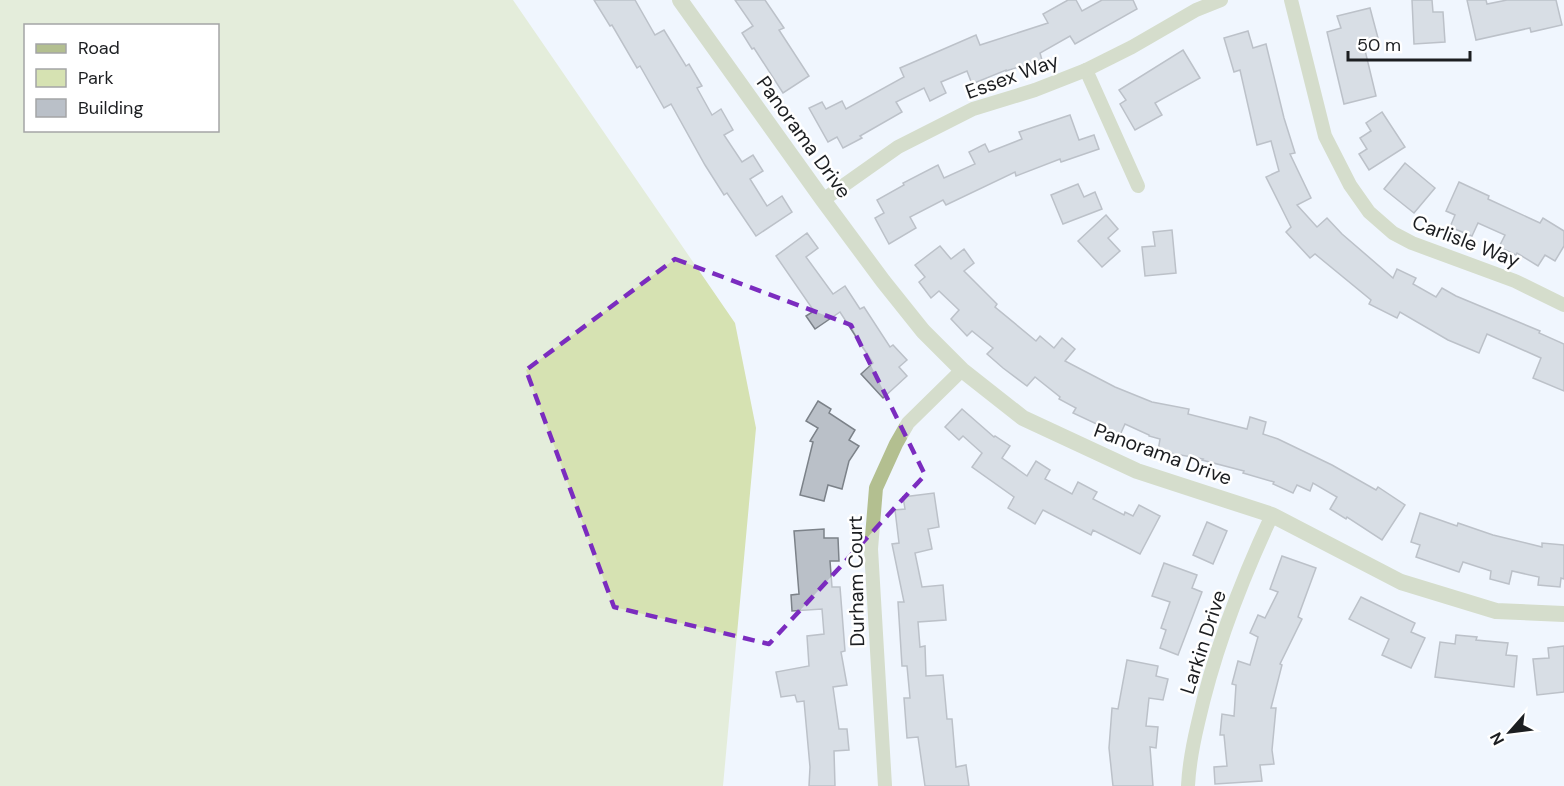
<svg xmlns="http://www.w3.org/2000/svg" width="1564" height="786" font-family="'DM Sans',sans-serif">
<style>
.green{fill:#d6e2b2;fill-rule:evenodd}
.building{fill:#bac0c8;stroke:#7c8289;stroke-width:1.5}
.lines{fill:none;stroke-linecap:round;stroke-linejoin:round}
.minor{stroke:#b3bf90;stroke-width:14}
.tertiary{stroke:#b3bf90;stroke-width:16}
.marked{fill:none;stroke:#7b2cbf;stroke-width:4.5;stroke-dasharray:12 8;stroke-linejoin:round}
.labels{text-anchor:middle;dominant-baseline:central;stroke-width:5;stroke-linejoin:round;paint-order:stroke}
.street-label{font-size:20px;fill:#1c1e21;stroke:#fff}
</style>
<rect width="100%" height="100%" fill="#f0f6fe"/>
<path class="green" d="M0 0H513L735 323 756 428 723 786H0ZM26 26H218V130H26Z"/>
<g class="building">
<path d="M594 0H635L655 35 664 30 686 66 689 64 702 86 697 88 712 115 721 109 733 130 724 135 742 162 753 155 763 171 750 179 767 206 782 196 792 212 756 236 727 193 724 195 705 165 671 104 664 108 640 66 637 68 612 25 610 26Z"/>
<path d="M735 0H765L784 28 779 30 809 76 783 93 754 48 752 49 742 33 753 26Z"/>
<path d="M1068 0H1076L1082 11 1102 0H1133L1137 9 1075 44 1070 36 1040 53 1042 60 1006 71V70L972 84 967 71 941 82 946 93 930 101 924 88 896 102 902 112 860 136 862 138 843 148 837 137 828 142 809 108 822 102 826 109 842 101 846 109 904 77 900 68 976 35 980 45 1048 23 1043 14Z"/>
<path d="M1412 0H1432L1433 12H1443L1445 42 1414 44Z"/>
<path d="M1467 0H1486L1487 4 1507 0H1556L1562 25 1531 32 1530 28 1476 40Z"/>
<path d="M1370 8 1378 38 1363 42 1376 96 1344 104 1327 32 1341 28 1337 16Z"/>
<path d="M1248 31 1253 48 1266 44 1284 118 1295 153 1290 154 1311 198 1297 205 1317 227 1327 218 1342 234 1393 278 1397 269 1416 278 1413 284 1436 297 1442 288 1456 296 1540 331 1539 333 1564 344V391L1533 378 1541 358 1487 334 1479 353 1448 340 1400 312 1397 318 1369 304 1371 300 1315 254 1310 258 1286 232 1291 227 1266 177 1279 171 1271 141 1257 145 1240 70 1234 72 1224 38Z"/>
<path d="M1183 50 1200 78 1155 103 1162 115 1135 130 1120 104 1126 100 1119 90Z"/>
<path d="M1382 112 1405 147 1369 170 1359 154 1367 149 1360 138 1371 131 1366 123Z"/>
<path d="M1070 115 1079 140 1094 135 1099 149 1061 162 1060 159 1016 176 1015 172 946 205 943 200 910 217 916 228 889 244 875 218 884 213 877 200 904 185 903 183 938 165 944 178 975 164 969 152 985 144 989 152 1022 139 1019 132Z"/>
<path d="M1405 163 1435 188 1414 213 1384 189Z"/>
<path d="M1459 182 1489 196 1488 199 1540 223 1543 218 1564 231V246L1555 261 1545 255 1538 266 1517 253 1516 255 1499 247 1505 235 1478 223 1472 236 1450 227 1455 215 1446 211Z"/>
<path d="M1078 184 1084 197 1095 192 1102 209 1063 224 1051 195Z"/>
<path d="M1106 215 1118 229 1108 238 1120 251 1102 267 1078 241Z"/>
<path d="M1172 230 1176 273 1145 276 1142 247 1155 246 1153 232Z"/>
<path d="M807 233 818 248 806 257 833 294 845 286 860 309 864 307 890 347 893 345 907 360 899 367 907 376 883 398 861 374 873 363 840 312 815 329 806 316 814 311 776 256Z"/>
<path d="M940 246 951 259 964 249 974 263 964 271 997 304 995 307 1036 341 1040 336 1054 348 1062 338 1075 349 1065 361 1115 387 1152 402 1189 409 1188 414 1247 429 1250 417 1266 422 1263 434 1278 439 1332 465 1376 490 1378 487 1405 505 1382 540 1347 517 1346 519 1330 509 1337 497 1313 483 1310 491 1297 485 1293 493 1273 484 1274 482 1243 473 1244 471 1202 460 1203 459 1158 451 1160 439 1149 436V435L1125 424 1120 435 1073 413 1076 408 1059 399 1060 397 1035 377 1027 386 1003 368 987 354 993 348 972 331 967 336 951 319 959 310 939 291 931 298 919 282 925 277 915 265Z"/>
<path d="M818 401 831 409 829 413 855 430 849 440 859 446 849 461 842 489 828 485 824 501 800 495 813 442 810 441 818 428 806 421Z"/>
<path d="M962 409 994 437 995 436 1010 446 1002 458 1027 476 1036 461 1050 470 1045 479 1072 494 1078 482 1097 492 1093 499 1124 515 1125 512 1133 516 1139 505 1160 516 1140 554 1093 530 1091 535 1043 510 1035 524 1008 508 1014 497 972 467 982 453 963 436 959 440 945 427Z"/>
<path d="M934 493 939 527 928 529 932 549 915 553 922 587 943 585 946 620 918 622 920 647 925 646 926 676 943 675 947 719H952L956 767 966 765 969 786H925L918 737 907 738 904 698H910L907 666H902L898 602H904L892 544 899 543 895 510 905 509 903 497Z"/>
<path d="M1420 513 1457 526 1458 523 1493 535 1542 547V543L1564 545V579L1561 578 1560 587 1538 585 1539 577 1512 571 1509 584 1490 579 1491 571 1463 562 1459 572 1416 557 1420 545 1411 542Z"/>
<path d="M1207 522 1227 531 1213 564 1193 555Z"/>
<path d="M824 529V538H838L839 561H830L832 587H840L845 651 841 652 847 685 833 687 839 729H847L849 750 834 751 835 786H809L810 767 804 701 797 702 795 695 781 697 776 672 809 666 807 636 824 634 822 609 792 611 791 595 799 594 794 531Z"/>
<path d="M1282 556 1316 568 1298 617 1302 619 1280 664 1282 665 1271 708H1276L1272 750 1274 764 1260 765 1262 781 1215 784 1214 767 1227 766 1224 735H1220L1222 714 1234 716 1236 685 1232 684 1238 661 1250 665 1258 637 1250 633 1258 615 1265 618 1278 592 1270 589Z"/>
<path d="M1164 563 1197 575 1192 588 1202 592 1178 655 1160 648 1166 630 1161 628 1170 602 1152 596Z"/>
<path d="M1361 597 1415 623 1411 632 1425 638 1411 668 1382 655 1389 639 1349 619Z"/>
<path d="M1456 635 1477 637 1476 640 1508 643 1506 655 1517 656 1514 687 1435 677 1440 642 1455 644Z"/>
<path d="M1564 646V692L1537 695 1533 659 1549 658 1548 648Z"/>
<path d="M1127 660 1158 666 1156 676 1168 679 1163 700 1149 698 1146 726 1158 727 1156 748 1150 747 1153 786H1113L1109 748 1112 708 1118 709Z"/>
</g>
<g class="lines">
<g class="minor">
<path d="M1291 0 1325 136 1350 185 1369 212 1393 233 1412 243 1515 281 1564 305"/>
<path d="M1086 70 1138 186"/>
<path d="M823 200 898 147 973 109 1035 90 1086 70 1132 47 1196 10 1221 0"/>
<path d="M885 786 871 549 876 488 896 444 908 423 962 370"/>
<path d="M1188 786C1189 764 1193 744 1198 723 1214 651 1241 581 1272 515"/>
</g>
<path class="tertiary" d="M680 0 823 200 883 281 923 331 962 370 1023 418 1137 471 1272 515 1401 582 1496 611 1564 614"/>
</g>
<path d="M0 0H1564V786H0ZM675 259 851 325 925 475 769 644 614 607 526 370Z" fill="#f0f6fe" fill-opacity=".55" fill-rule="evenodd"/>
<path class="marked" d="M675 259 851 325 925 475 769 644 614 607 526 370Z"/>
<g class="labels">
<g class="street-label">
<text transform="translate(1012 76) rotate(-20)">Essex Way</text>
<text transform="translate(804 137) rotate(54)">Panorama Drive</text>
<text transform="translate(1466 241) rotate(21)">Carlisle Way</text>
<text transform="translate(1163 454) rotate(20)">Panorama Drive</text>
<text transform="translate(856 581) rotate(-91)">Durham Court</text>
<text transform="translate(1203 642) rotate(-72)">Larkin Drive</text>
</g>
</g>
<rect x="24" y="24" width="195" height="108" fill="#ffffff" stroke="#a4a5a6" stroke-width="1.5"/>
<rect x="36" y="44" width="30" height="9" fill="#b3bf90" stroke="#a4a5a6" stroke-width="1.5"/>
<text x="78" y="54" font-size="18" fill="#1c1e21">Road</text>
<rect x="36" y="69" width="30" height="18" fill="#d6e2b2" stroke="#a4a5a6" stroke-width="1.5"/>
<text x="78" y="84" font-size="18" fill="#1c1e21">Park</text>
<rect x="36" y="99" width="30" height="18" fill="#bac0c8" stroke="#a4a5a6" stroke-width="1.5"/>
<text x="78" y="114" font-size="18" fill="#1c1e21">Building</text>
<g transform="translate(1510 732) rotate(242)" stroke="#ffffff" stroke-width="4.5" paint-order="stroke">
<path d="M0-4.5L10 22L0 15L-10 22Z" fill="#1c1e21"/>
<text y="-9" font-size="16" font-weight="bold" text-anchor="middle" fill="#1c1e21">N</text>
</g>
<path d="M1348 51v9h122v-9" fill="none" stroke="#1c1e21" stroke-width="3"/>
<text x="1357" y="51" font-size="18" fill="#1c1e21" stroke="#ffffff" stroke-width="4.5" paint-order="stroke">50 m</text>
</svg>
